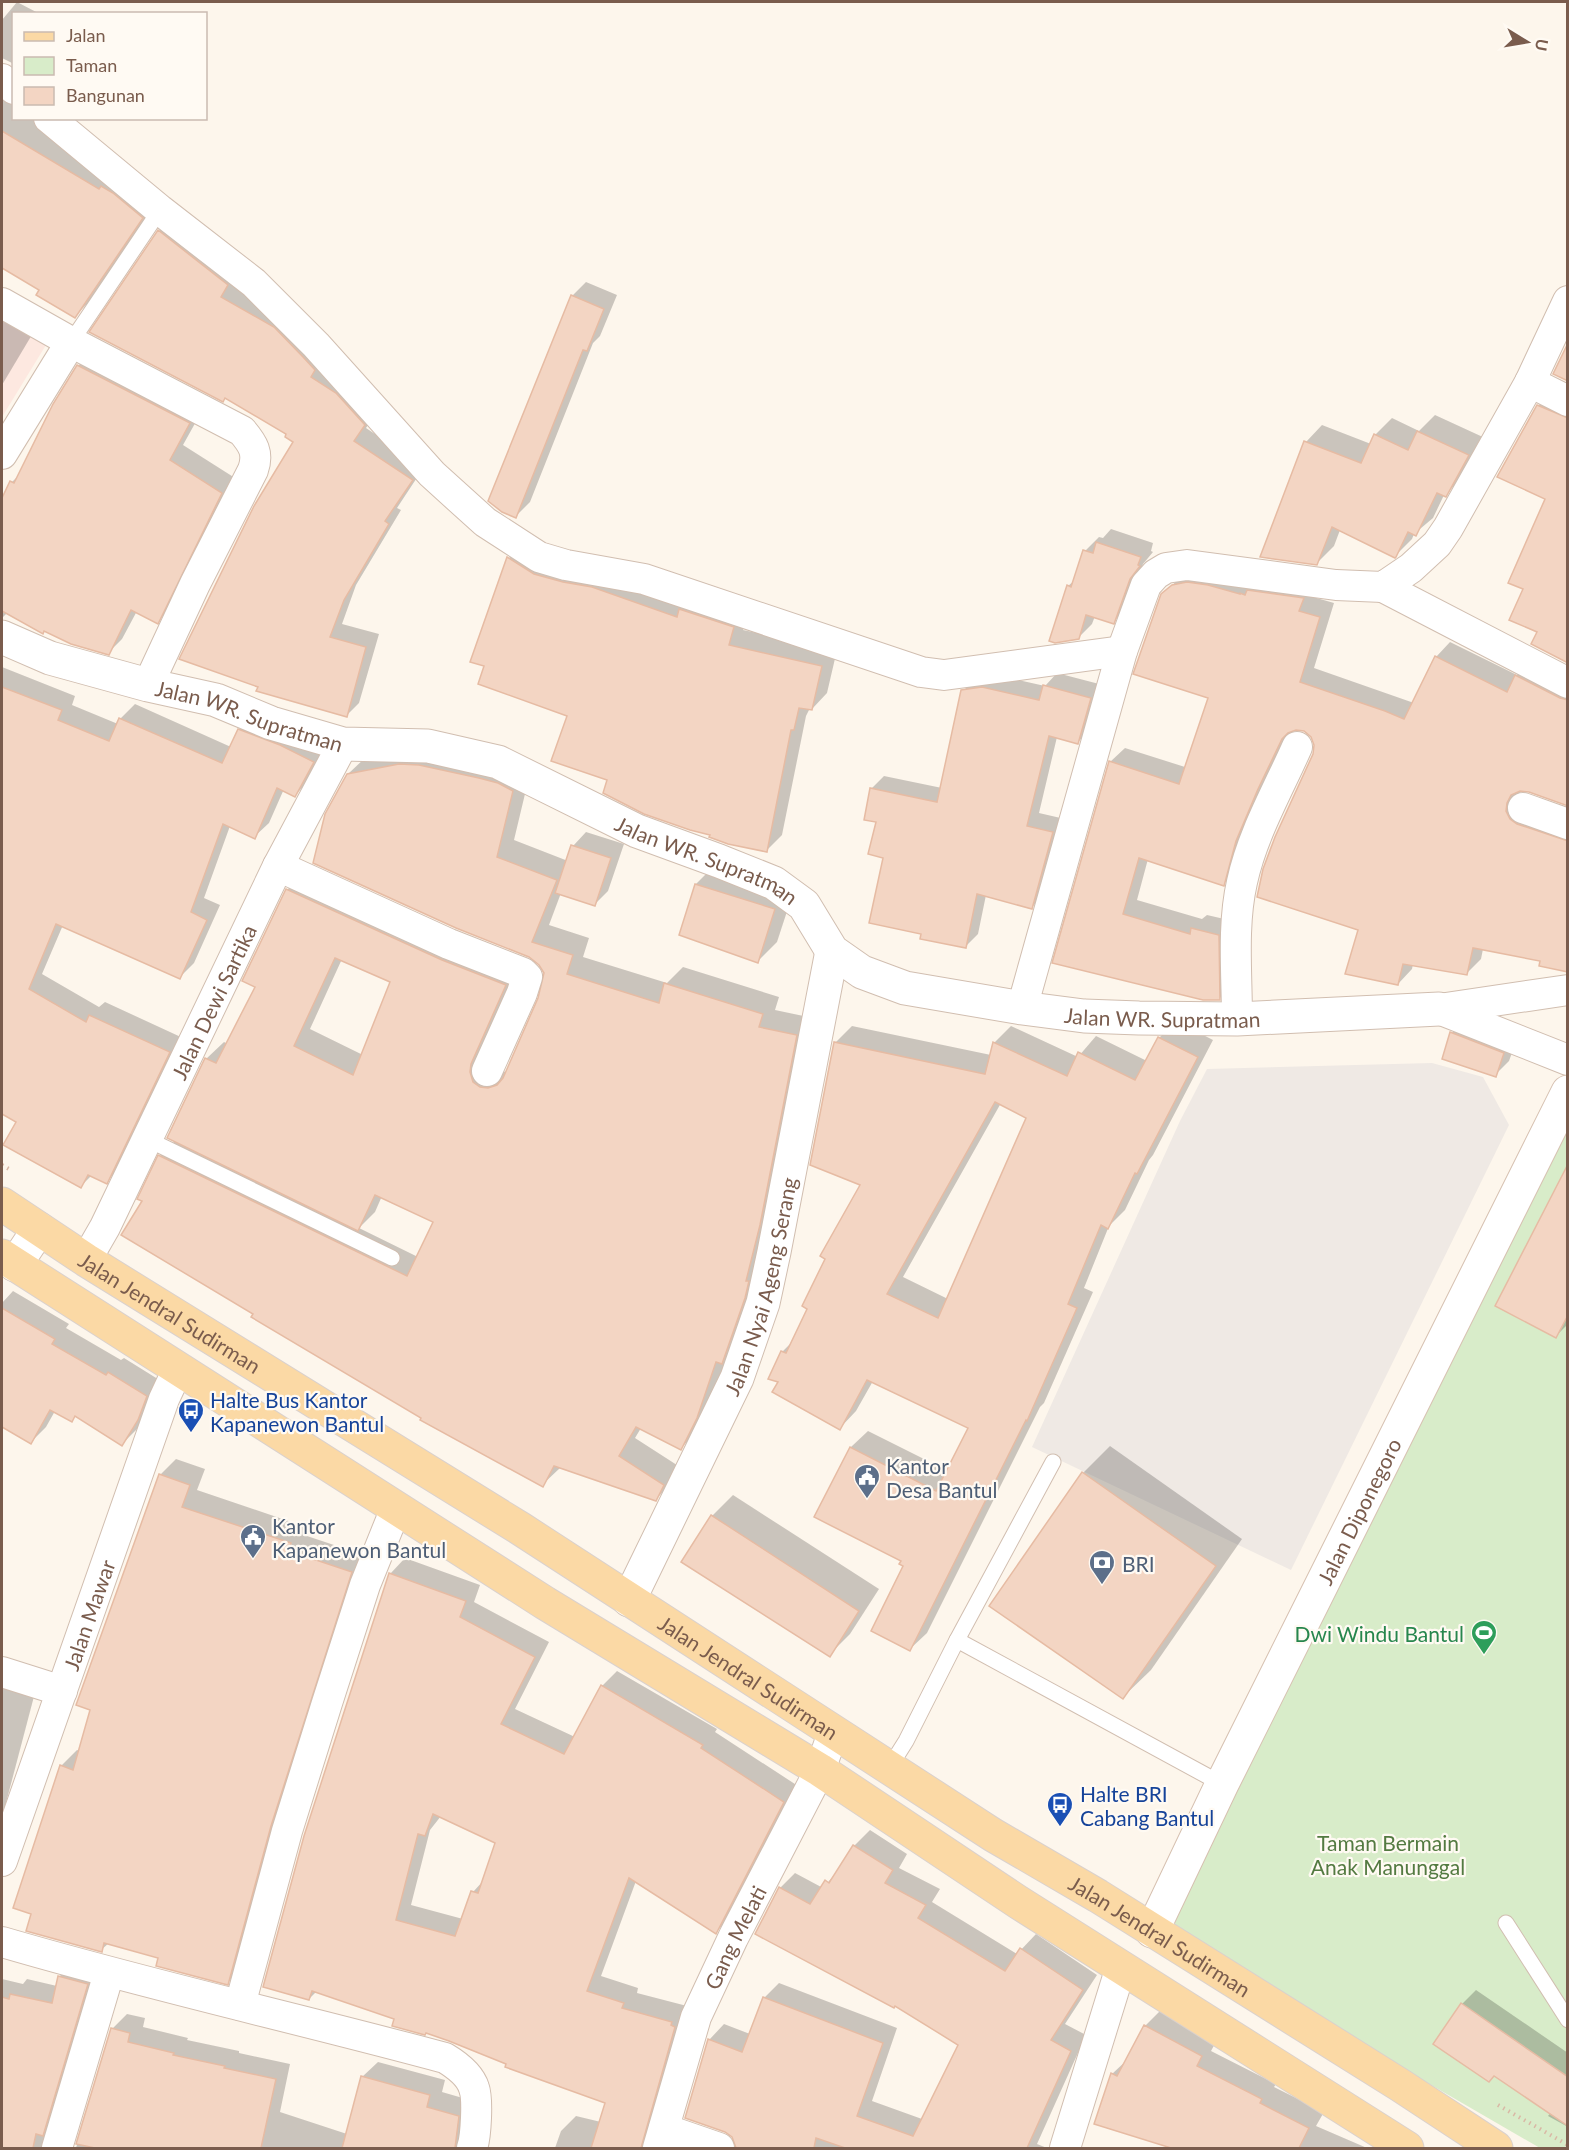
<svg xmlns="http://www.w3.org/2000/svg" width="1569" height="2150" font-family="Lato,sans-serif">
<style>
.commercial{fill:#fde8e0}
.industrial{fill:#efe9e4}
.green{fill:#d8ecc9}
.shadow{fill:#0003;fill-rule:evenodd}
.building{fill:#f3d5c3;stroke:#e6bba3;stroke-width:1.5;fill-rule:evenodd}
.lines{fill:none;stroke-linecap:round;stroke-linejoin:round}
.service-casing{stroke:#d1beb0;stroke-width:17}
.minor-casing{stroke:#d1beb0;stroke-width:32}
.tertiary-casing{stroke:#d1beb0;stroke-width:35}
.secondary-casing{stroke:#d6c0b0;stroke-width:35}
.primary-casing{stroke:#dad1cd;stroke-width:35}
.path{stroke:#d9b8a5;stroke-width:4;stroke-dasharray:1.5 4.5;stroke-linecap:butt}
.service{stroke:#fff;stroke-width:15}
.minor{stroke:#fff;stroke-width:30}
.tertiary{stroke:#fff;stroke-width:33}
.secondary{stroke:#fff;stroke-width:33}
.primary{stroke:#fbd9a5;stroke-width:33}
.labels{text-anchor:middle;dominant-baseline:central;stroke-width:4.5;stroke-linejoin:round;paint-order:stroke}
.street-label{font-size:21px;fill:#7a5c4d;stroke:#fffaf3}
.transit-label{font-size:21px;fill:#164399;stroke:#fffaf3;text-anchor:start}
.service-label{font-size:21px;fill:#4e5e75;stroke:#fffaf3;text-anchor:start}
.leisure-label{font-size:21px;fill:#27864d;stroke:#fffaf3;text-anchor:end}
.park-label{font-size:21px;fill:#537a41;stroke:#fffaf3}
</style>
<rect width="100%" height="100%" fill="#fdf6ec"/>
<path class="commercial" d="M2 311 49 340 2 417Z"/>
<path class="industrial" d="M1432 1063 1483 1077 1509 1125 1291 1570 1032 1447 1180 1121 1207 1069Z"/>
<path class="green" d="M1567 1106V2148H1540L1162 1929Z"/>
<g class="shadow">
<path d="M17 2 40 14H14V64L2 58V20Z"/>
<path d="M2 97 14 106V118H34L120 170 162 197 95 296 75 316 41 290 2 266Z"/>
<path d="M172 218 377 411 366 428 424 467 397 508 401 510 356 585 342 624 379 634 359 703 346 716 258 690 295 442 159 231Z"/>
<path d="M586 282 617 295 600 336 593 343 530 502 516 516 572 296Z"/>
<path d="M2 307 36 328 2 385Z"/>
<path d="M93 351 203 409 183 445 235 478 171 608 157 622 137 611 122 639 108 653 7 613 2 618V523L4 519 2 518V502L12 482 21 473 55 405 78 366Z"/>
<path d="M1557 387 1568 393V656L1525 588 1547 498 1538 406Z"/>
<path d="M1435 415 1485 438 1462 478 1445 495H1444L1433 518 1414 534 1412 539 1395 556 1340 530 1334 546 1317 563 1306 442 1322 425 1371 444 1375 435 1392 418 1419 431Z"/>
<path d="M1111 529 1153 543 1151 551 1153 552 1143 564 1127 608 1113 622 1095 616 1092 624 1078 638 1068 586 1075 580 1085 551 1099 537 1103 538Z"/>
<path d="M524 543 748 612 743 630 837 650 827 693 812 709 810 708 806 716 782 835 767 850 712 834 609 780 569 715 486 665 472 661 509 558Z"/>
<path d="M1188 570 1313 597 1334 603 1314 668 1414 703 1436 657 1450 642 1517 675 1531 661 1568 680V804L1529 790H1521L1520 795 1568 823V970L1542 959 1483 949 1481 959 1467 973 1413 964 1412 969 1398 984 1360 929 1314 754 1316 745 1312 736 1304 730 1293 729 1257 807 1238 869 1223 884 1148 859 1137 900 1202 919 1207 915 1233 921 1234 984 1219 999 1054 962 1110 762 1125 748 1185 767 1209 697 1162 595Z"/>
<path d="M2 667 75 696 72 705 118 724 120 719 135 704 231 747 239 730 253 716 327 747 309 781 295 795 284 789 269 823 254 837 230 826 204 898 220 905 194 963 180 977 63 925 42 974 99 1007 105 1002 183 1038 120 1168 106 1182 92 1175 81 1186 18 1122 2 1112Z"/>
<path d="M1057 673 1103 685 1090 730 1078 742 1057 737 1039 813 1065 819 1044 895 1031 908 986 895 978 934 965 947 922 933 884 856 871 789 884 776 942 788 963 691 976 678 995 675 1045 686Z"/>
<path d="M417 747 530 773 514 840 568 861 573 846 586 832 624 844 608 891 594 905 561 893 549 925 589 938 583 957 667 983 683 967 779 997 775 1010 813 1018 765 1264 698 1431 681 1448 641 1428 635 1438 680 1467 673 1482 656 1499 560 1468 542 1485 423 1418 255 1314 144 1201 160 1156 176 1140 206 1059 224 1042 228 1044 257 986 244 980 287 890 305 872 523 968 498 1070 506 1072 539 1000 545 972 540 964 348 774 366 757ZM342 959 392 981 363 1055 310 1029ZM382 1196 435 1221 418 1257 359 1228 375 1212Z"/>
<path d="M715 865 794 890 777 942 758 961 696 884Z"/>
<path d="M1465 1019 1517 1039 1509 1061 1495 1075 1452 1033Z"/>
<path d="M1176 1021 1213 1040 1153 1155 1149 1160 1125 1210 1109 1226 1084 1288 1093 1292 1044 1403 1040 1407 927 1633 910 1649 905 1566 851 1447 868 1431 948 1471 970 1428 873 1381 856 1411 840 1428 780 1381 782 1352 793 1341 862 1184 835 1043 852 1026 991 1055 994 1043 1011 1026 1078 1057 1096 1036 1147 1061 1159 1038ZM1001 1103 1028 1117 948 1299 903 1277Z"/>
<path d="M1568 1168V1324L1556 1336Z"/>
<path d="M13 1291 69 1324 66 1328 121 1360 124 1358 161 1381 153 1404 137 1429 122 1444 76 1415 71 1421 55 1411 46 1427 31 1442 14 1418 2 1411V1303Z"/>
<path d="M1110 1446 1242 1539 1151 1670 1123 1697 1083 1473Z"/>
<path d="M176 1459 205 1469 197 1490 306 1527 304 1535 367 1556 243 1967 227 1983 160 1957 109 1943 101 1950 61 1766 77 1750 80 1751 160 1475Z"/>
<path d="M733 1495 879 1589 850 1634 829 1655 712 1516Z"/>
<path d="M405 1558 480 1585 474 1602 549 1642 515 1709 575 1737 602 1686 617 1671 717 1729 715 1732 798 1786 731 1917 716 1932 636 1881 601 1976 638 1988 637 1993 687 2006 667 2148H555L561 2131 576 2116 601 2122 607 2102 396 2018 317 1991 309 1999 390 1574ZM441 1816 497 1842 483 1881 473 1892 463 1919 411 1905 430 1830Z"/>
<path d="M2 1675 37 1685 2 1818Z"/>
<path d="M870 1830 907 1854 899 1868 940 1889 932 1902 1017 1954 1036 1934 1097 1975 1065 2024 1086 2035 1037 2144 1047 2148H737L709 2040 724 2024 750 2034 764 1998 779 1983 897 2028 872 2101 922 2119 960 2044 780 1888 795 1873 823 1888 841 1867 854 1846Z"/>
<path d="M74 1961 102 1969 66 2148H2V1979L23 1984 27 1979 57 1986 59 1977Z"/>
<path d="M1476 1990 1568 2053V2127L1548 2116 1551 2112 1462 2004Z"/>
<path d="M1161 2010 1217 2040 1211 2051 1276 2084 1274 2087 1324 2112 1316 2126 1367 2148H1166L1167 2146 1112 2074 1128 2059 1145 2026Z"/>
<path d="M127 2014 145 2018 143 2027 188 2038 187 2040 239 2051V2053L290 2064 280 2112 347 2134 362 2077 378 2062 445 2080 442 2092 473 2101 467 2148H76L112 2029Z"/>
</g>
<g class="building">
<path d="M2 131 99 189 101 186 113 193 143 218 75 318 36 295 39 290 2 268Z"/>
<path d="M158 230 228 285 221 297 274 327 303 357 315 370 311 377 336 393 365 425 354 441 413 480 385 521 389 524 344 600 330 637 366 647 347 717 256 691 258 687 179 659 254 506 293 442 285 437 286 434 225 398 223 402 89 332Z"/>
<path d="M571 295 604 309 587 351 583 350 516 518 502 512 488 501Z"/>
<path d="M1568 343V381L1553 374Z"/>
<path d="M77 365 190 423 170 460 222 493 158 624 131 610 109 655 71 644 44 631 43 634 2 611V498L10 481 14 483 53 404Z"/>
<path d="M1537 405 1568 418V663L1531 644 1537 632 1509 620 1523 589 1508 583 1545 499 1497 477Z"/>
<path d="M1417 431 1469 455 1446 497 1437 493 1416 536 1408 532 1396 557 1395 558 1332 527 1317 565 1260 557 1304 441 1361 463 1374 434 1408 450Z"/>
<path d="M1096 542 1141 557 1138 565 1140 566 1130 579 1114 624 1086 615 1079 639 1055 643 1049 641 1067 585 1071 587 1083 550 1093 553Z"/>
<path d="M507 557 534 574 563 582 592 587 677 617 679 609 734 627 729 645 822 666 812 710 799 708 794 730H791L767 852 728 844 709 837 710 835 690 830 644 814 603 793 607 780 551 761 567 716 478 684 484 666 470 662Z"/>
<path d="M1187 582 1208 585 1240 594V593L1245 595 1247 590 1304 598 1299 611 1320 617 1300 682 1385 711 1404 719 1435 656 1507 692 1515 675 1560 698 1568 700V806L1529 792 1520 791 1511 795 1507 803 1506 811 1510 819 1517 824 1568 841V972L1539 966 1540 961 1473 948 1467 975 1403 964 1398 985 1345 974 1358 930 1257 897 1263 869 1275 837 1313 754 1314 745 1311 737 1304 731 1296 730 1288 733 1282 739 1258 789 1236 841 1224 886 1139 858 1123 914 1190 934 1191 928 1219 935 1220 1000H1203L1052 963 1109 761 1179 784 1208 698 1133 674 1161 594 1172 585Z"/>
<path d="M1043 685 1091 698 1078 744 1049 736 1027 826 1053 832 1032 909 977 894 966 948 920 939 921 934 869 923 883 858 868 854 876 822 864 820 870 788 937 802 961 690 982 687 1039 700Z"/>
<path d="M2 687 62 710 58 720 109 741 119 718 222 763 238 729 280 745 314 762 295 797 277 788 255 839 223 824 191 912 207 920 180 979 56 924 29 989 86 1022 89 1015 170 1052 107 1184 88 1175 81 1188 3 1145 16 1122 2 1114Z"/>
<path d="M399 764 419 765 479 778 498 783 513 791 497 857 557 880 532 942 573 955 567 974 659 1003 664 983 763 1014 759 1027 797 1035 760 1225 746 1281H749L745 1298 722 1364 716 1362 697 1418 681 1450 636 1427 619 1456 664 1485 656 1501 554 1466 543 1487 420 1420 421 1418 251 1317 253 1314 121 1235 142 1201 137 1199 158 1155 407 1276 433 1222 375 1195 358 1231 167 1138 205 1058 216 1063 255 987 242 981 286 889 442 960 506 985 471 1064 470 1072 473 1082 480 1087 488 1088 497 1085 503 1078 538 998 544 973 539 965 529 957 456 928 313 863 325 814 347 774ZM335 958 390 982 353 1075 294 1046Z"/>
<path d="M571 845 611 858 595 906 555 893Z"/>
<path d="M695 884 775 909 758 963 679 935Z"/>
<path d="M1450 1032 1504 1053 1496 1077 1442 1059Z"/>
<path d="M1158 1037 1198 1057 1137 1174 1135 1173 1108 1229 1101 1225 1068 1304 1077 1308 1027 1421 1026 1420 910 1651 871 1631 903 1566 899 1564 901 1561 814 1517 850 1447 936 1491 968 1428 867 1380 840 1430 772 1392 778 1382 768 1379 781 1351 786 1353 807 1309 802 1306 825 1259 820 1256 860 1185 810 1165 834 1042 985 1074 993 1042 1067 1076 1078 1052 1135 1080ZM995 1102 1026 1118 938 1318 887 1294Z"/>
<path d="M1568 1164V1315L1556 1338 1495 1306Z"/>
<path d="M2 1308 55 1339 52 1344 106 1375 108 1372 147 1396 138 1420 122 1446 75 1416 72 1422 50 1410 31 1444 2 1427Z"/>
<path d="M1082 1472 1216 1566 1123 1699 989 1606Z"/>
<path d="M159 1474 190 1485 182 1507 291 1543 289 1551 352 1572 271 1826 228 1985 156 1966 158 1958 104 1943 102 1952 26 1931 31 1914 13 1908 60 1765 73 1770 90 1710 76 1705Z"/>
<path d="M711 1515 859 1611 830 1657 681 1562Z"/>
<path d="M389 1573 466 1601 460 1617 535 1657 501 1724 564 1754 601 1685 703 1745 701 1748 784 1802 716 1934 629 1878 587 1991 624 2003 622 2008 672 2022 671 2025 675 2027 641 2148H591L605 2103 505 2067 506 2064 449 2041 426 2033 425 2035 392 2026 394 2019 312 1991 309 2000 263 1987 304 1836ZM433 1814 495 1843 478 1893 471 1891 455 1936 396 1920 418 1834 425 1836Z"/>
<path d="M853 1845 893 1870 885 1883 926 1905 918 1918 1005 1971 1020 1948 1083 1990 1051 2040 1071 2051 1027 2148H845L816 2138 814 2148H736L732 2137 725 2132 685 2118 708 2039 742 2052 763 1997 883 2043 857 2116 913 2136 958 2045 895 2006 894 2008 755 1934 779 1887 810 1904 825 1880 829 1883Z"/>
<path d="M58 1976 88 1984 43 2136 36 2134 33 2148H2V1997L9 1999 10 1994 52 2003Z"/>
<path d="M1461 2003 1568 2077V2126L1494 2076 1489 2082 1433 2044Z"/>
<path d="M1144 2025 1202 2056 1197 2066 1262 2099 1260 2103 1309 2128 1299 2148H1171L1094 2124 1111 2073 1117 2076Z"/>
<path d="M111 2028 130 2033 128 2042 174 2053 173 2055 225 2066 224 2068 276 2079 261 2148H95L76 2144Z"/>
<path d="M361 2076 430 2095 427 2107 459 2116 455 2148H342Z"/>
</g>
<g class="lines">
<defs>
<g id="service">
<path d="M71 342 160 210"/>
<path d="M147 1139 392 1258"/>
<path d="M957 1640 1222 1784"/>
<path d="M889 1768 906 1741 957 1640 1053 1462"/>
<path d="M1506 1923 1568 2020"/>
</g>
<g id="minor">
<path d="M2 79 14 89"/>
<path d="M49 118 160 210 254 283 316 345 432 474 485 522 539 557 566 565 644 579 921 672 944 675 1122 651"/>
<path d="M2 303 71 342 242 431C253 444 259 453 253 470L195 584 148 685"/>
<path d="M1530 382 1568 401"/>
<path d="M2 454 71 342"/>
<path d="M1383 587 1568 683"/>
<path d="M1523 808 1568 824"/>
<path d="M278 866 449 944 523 973 527 977 522 993 487 1071"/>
<path d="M1022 1008 1122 651 1146 585 1156 574 1166 568 1187 565 1336 585 1383 587 1411 568 1437 544 1448 528 1530 382 1568 301"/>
<path d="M1439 1009 1568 1060"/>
<path d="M1439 1009 1568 990"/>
<path d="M1237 1019C1237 974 1232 926 1242 882 1252 835 1278 790 1297 747"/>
<path id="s1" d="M86 1260 105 1227 278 866 343 744"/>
<path d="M2 1672 62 1691"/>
<path id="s2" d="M2 1861 164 1399 178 1369"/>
<path d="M2 1942C148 1985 297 2018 445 2058 455 2064 470 2075 474 2088 478 2099 476 2137 472 2148"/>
<path d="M240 2005 287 1831 327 1703 365 1585 396 1508"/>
<path d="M664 2129 719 2148"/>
<path d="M57 2148 109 1973"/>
<path id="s3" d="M658 2148 696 2017 733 1938 820 1770 833 1733"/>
<path d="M1065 2148 1121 1967"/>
</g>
<g id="tertiary">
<path id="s4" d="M2 637 50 658 148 685 216 700 271 723 343 744 428 746 498 762 637 831 719 861 774 883 804 905 832 951 862 972 905 988 1022 1008 1084 1016 1139 1018 1237 1019 1439 1009"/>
<path id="s5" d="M629 1600 737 1378 763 1303 774 1252 832 951"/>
</g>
<g id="secondary">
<path d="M15 1265 39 1229"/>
<path id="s6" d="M1152 1931 1222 1784 1568 1092"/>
</g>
<g id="primary">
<path id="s7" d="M2 1204 86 1260 521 1529 993 1835 1098 1896 1400 2085 1496 2148"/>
<path d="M2 1256 545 1603 820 1770 1018 1902 1407 2148"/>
</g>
</defs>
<use href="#service" class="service-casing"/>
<use href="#minor" class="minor-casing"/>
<use href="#tertiary" class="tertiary-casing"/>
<use href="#secondary" class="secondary-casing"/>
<use href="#primary" class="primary-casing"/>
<g class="path">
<path d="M2 1165 9 1169"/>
<path d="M1498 2105 1568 2145"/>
</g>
<use href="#service" class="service"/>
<use href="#minor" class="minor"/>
<use href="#tertiary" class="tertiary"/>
<use href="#secondary" class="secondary"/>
<use href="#primary" class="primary"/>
</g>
<defs>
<symbol id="bus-pin" viewBox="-11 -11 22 30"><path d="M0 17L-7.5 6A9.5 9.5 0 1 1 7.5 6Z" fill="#1a4fb4" stroke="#fffaf3"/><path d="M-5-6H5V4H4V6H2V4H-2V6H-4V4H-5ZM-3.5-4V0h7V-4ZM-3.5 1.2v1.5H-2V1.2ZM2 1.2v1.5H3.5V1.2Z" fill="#fff"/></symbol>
<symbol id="civic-pin" viewBox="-11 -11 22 30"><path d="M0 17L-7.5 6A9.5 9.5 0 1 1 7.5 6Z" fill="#5c6f8a" stroke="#fffaf3"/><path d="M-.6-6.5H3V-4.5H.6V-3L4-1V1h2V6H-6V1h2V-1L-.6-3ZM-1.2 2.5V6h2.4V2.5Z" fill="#fff"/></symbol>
<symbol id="bank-pin" viewBox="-11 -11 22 30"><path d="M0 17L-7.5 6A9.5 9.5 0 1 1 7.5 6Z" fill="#5c6f8a" stroke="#fffaf3"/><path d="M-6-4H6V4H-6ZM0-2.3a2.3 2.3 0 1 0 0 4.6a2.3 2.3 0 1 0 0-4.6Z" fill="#fff"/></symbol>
<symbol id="stadium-pin" viewBox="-11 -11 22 30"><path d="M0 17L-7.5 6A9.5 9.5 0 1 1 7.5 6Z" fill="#2e9e5b" stroke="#fffaf3"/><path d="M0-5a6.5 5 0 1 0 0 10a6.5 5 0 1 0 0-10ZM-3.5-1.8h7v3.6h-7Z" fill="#fff"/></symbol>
</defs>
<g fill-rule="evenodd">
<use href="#bus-pin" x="176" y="1396" width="30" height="40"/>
<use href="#civic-pin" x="852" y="1462" width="30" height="40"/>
<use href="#civic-pin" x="238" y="1522" width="30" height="40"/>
<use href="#bank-pin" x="1087" y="1548" width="30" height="40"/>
<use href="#stadium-pin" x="1469" y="1618" width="30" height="40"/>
<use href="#bus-pin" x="1045" y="1790" width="30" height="40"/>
</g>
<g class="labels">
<g class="street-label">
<text stroke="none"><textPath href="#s4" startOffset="260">Jalan WR. Supratman</textPath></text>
<text stroke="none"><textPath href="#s4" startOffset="746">Jalan WR. Supratman</textPath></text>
<text stroke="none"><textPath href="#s1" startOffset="288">Jalan Dewi Sartika</textPath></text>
<text stroke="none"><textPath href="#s4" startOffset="1250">Jalan WR. Supratman</textPath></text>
<text stroke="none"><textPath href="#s5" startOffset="342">Jalan Nyai Ageng Serang</textPath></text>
<text stroke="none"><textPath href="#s7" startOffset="200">Jalan Jendral Sudirman</textPath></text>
<text stroke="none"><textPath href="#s6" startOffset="468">Jalan Diponegoro</textPath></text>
<text stroke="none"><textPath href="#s2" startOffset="261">Jalan Mawar</textPath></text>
<text stroke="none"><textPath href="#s7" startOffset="884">Jalan Jendral Sudirman</textPath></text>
<text stroke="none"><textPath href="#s7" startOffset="1370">Jalan Jendral Sudirman</textPath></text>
<text stroke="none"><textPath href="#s3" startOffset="225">Gang Melati</textPath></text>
</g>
<g class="transit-label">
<text x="210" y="1399">Halte Bus Kantor<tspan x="210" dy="24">Kapanewon Bantul</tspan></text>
<text x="1080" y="1793">Halte BRI<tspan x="1080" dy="24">Cabang Bantul</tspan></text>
</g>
<g class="service-label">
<text x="886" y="1465">Kantor<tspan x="886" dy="24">Desa Bantul</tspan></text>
<text x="272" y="1525">Kantor<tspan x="272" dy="24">Kapanewon Bantul</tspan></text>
<text x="1122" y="1563">BRI</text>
</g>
<g class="leisure-label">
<text x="1464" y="1633">Dwi Windu Bantul</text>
</g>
<g class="park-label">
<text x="1388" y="1842">Taman Bermain<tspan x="1388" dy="24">Anak Manunggal</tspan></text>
</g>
</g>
<rect width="1569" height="2150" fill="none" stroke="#7a5c4d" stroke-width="6"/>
<rect x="12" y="12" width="195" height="108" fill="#fffaf3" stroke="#cabbb1" stroke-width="1.5"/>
<rect x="24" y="32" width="30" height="9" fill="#fbd9a5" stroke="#cabbb1" stroke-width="1.5"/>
<text x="66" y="42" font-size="18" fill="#7a5c4d">Jalan</text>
<rect x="24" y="57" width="30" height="18" fill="#d8ecc9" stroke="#cabbb1" stroke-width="1.5"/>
<text x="66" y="72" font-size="18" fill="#7a5c4d">Taman</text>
<rect x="24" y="87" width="30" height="18" fill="#f3d5c3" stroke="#cabbb1" stroke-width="1.5"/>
<text x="66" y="102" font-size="18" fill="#7a5c4d">Bangunan</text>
<g transform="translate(1527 42) rotate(101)" stroke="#fffaf3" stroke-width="4.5" paint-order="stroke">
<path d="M0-4.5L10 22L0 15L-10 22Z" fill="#7a5c4d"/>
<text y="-9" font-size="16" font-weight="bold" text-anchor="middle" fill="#7a5c4d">U</text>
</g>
</svg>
